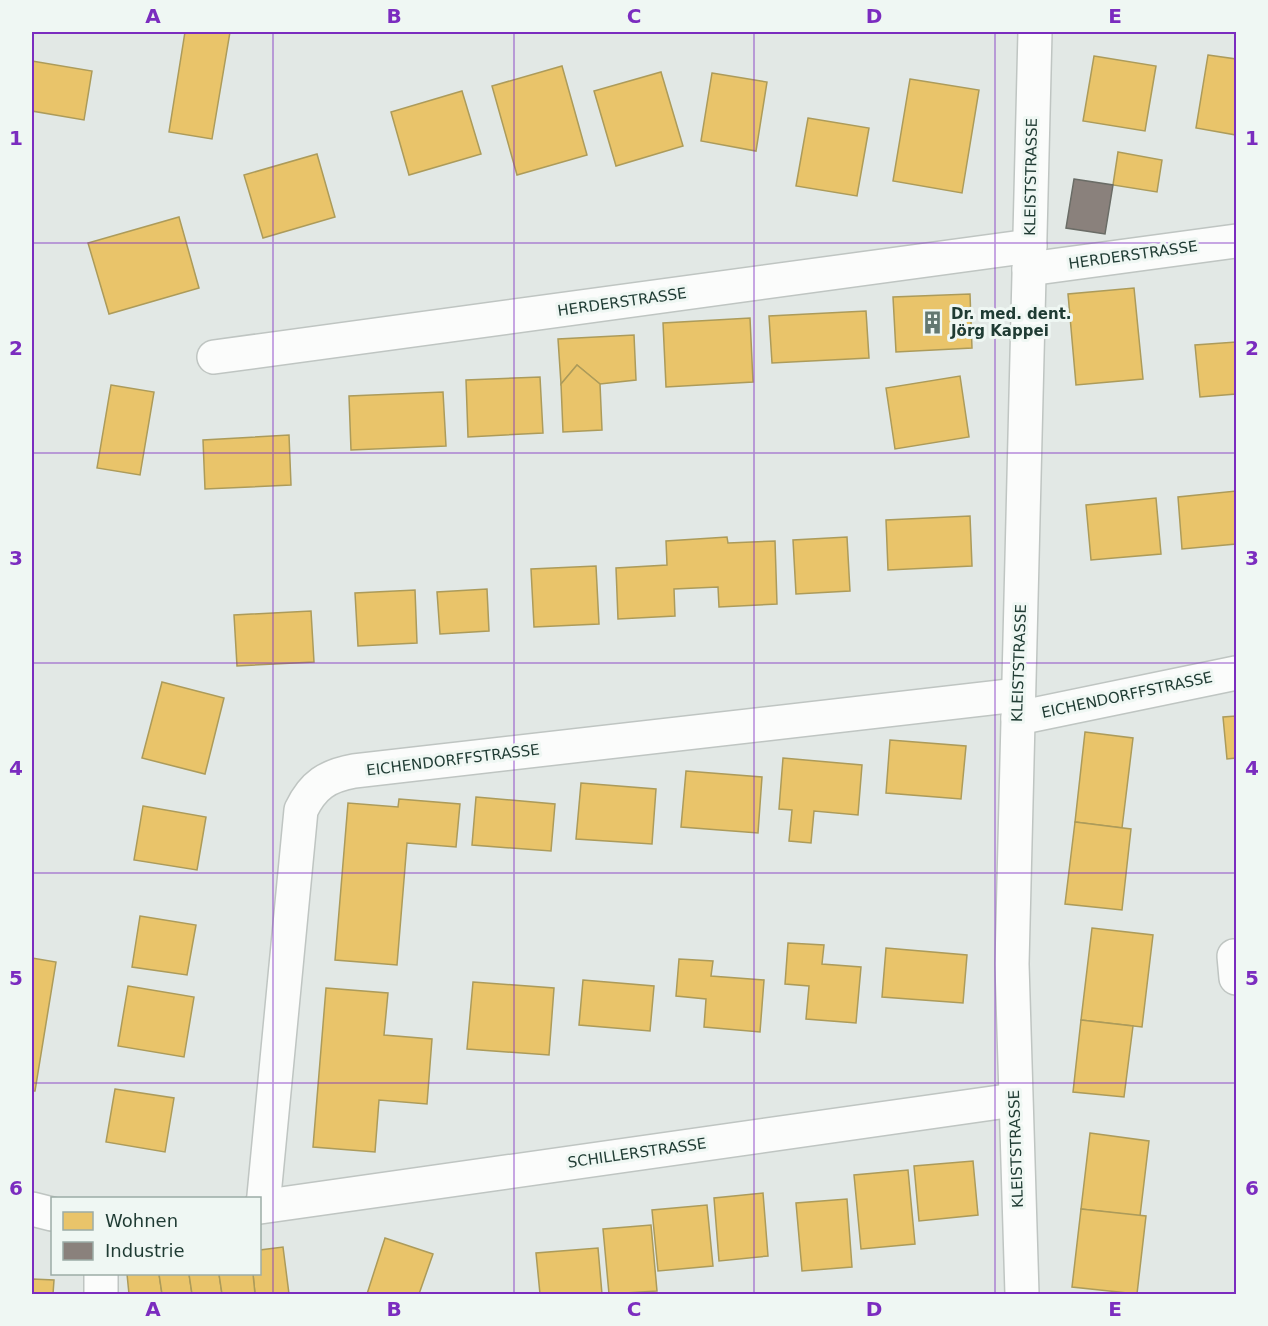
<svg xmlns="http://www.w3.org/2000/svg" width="1268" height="1326" font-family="'DejaVu Sans',sans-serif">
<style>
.homes{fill:#e9c46a;stroke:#ac9b5a;stroke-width:1.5}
.industry{fill:#8a817c;stroke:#6a6c66;stroke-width:1.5}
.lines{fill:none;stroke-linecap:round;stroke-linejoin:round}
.minor-casing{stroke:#bfc5c2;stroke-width:36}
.minor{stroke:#fbfcfb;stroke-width:33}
.grid{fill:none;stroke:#7b2cbf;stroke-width:1.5;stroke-opacity:0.55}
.labels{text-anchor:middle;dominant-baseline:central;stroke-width:6;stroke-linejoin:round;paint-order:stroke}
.street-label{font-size:15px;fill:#1f3b33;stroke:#eff7f3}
.poi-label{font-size:15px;font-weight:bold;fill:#1f3b33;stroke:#eff7f3;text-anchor:start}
.neatline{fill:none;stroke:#7b2cbf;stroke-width:2}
.grid-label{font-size:20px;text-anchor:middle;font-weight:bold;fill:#7b2cbf}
</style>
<rect width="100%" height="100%" fill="#e2e8e5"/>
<g class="homes">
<path d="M185 32H230L212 139 169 132Z"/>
<path d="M1208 55 1236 59V135L1196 128Z"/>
<path d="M1094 56 1156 66 1145 131 1083 121Z"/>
<path d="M32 61 92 71 84 120 32 111Z"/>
<path d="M562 66 587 155 517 175 492 86Z"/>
<path d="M661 72 683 146 616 166 594 91Z"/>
<path d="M712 73 767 82 756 151 701 141Z"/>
<path d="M910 79 979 90 962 193 893 181Z"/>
<path d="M462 91 481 154 409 175 391 112Z"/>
<path d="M808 118 869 128 857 196 796 186Z"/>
<path d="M1118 152 1162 160 1157 192 1113 185Z"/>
<path d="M317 154 335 217 263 238 244 175Z"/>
<path d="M179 217 199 288 109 314 88 243Z"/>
<path d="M1134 288 1143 379 1076 385 1068 294Z"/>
<path d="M970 294 972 348 896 352 893 297Z"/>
<path d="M866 311 869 358 772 363 769 316Z"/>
<path d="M750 318 753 382 666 387 663 323Z"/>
<path d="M634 335 636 380 600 384 577 365 561 384 558 339Z"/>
<path d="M1236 342V394L1200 397 1195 345Z"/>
<path d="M577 365 600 384 602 430 563 432 561 384Z"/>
<path d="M960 376 969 437 895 449 886 388Z"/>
<path d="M540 377 543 433 468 437 466 380Z"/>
<path d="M111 385 154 392 140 475 97 468Z"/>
<path d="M443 392 446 446 351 450 349 396Z"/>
<path d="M289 435 291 485 205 489 203 440Z"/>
<path d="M1236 491V544L1182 549 1178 497Z"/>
<path d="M1156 498 1161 554 1091 560 1086 505Z"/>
<path d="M970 516 972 566 888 570 886 520Z"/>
<path d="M727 537 728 543 775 541 777 604 719 607 718 587 674 589 675 616 618 619 616 568 667 565 666 541Z"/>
<path d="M847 537 850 591 796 594 793 540Z"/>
<path d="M596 566 599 624 534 627 531 569Z"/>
<path d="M487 589 489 631 440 634 437 592Z"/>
<path d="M415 590 417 643 358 646 355 593Z"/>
<path d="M311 611 314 662 237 666 234 615Z"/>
<path d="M162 682 224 698 205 774 142 758Z"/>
<path d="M1236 716V758L1227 759 1223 717Z"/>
<path d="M1085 732 1133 738 1122 828 1075 822Z"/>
<path d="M890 740 966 746 961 799 886 793Z"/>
<path d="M783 758 862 765 858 815 814 811 811 843 789 841 792 810 779 809Z"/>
<path d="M686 771 762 777 758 833 681 827Z"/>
<path d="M581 783 656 789 652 844 576 839Z"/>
<path d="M476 797 555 804 551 851 472 845Z"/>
<path d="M399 799 460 804 456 847 407 843 397 965 335 960 348 803 398 807Z"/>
<path d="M143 806 206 817 197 870 134 860Z"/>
<path d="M1075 822 1131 829 1122 910 1065 904Z"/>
<path d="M140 916 196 925 187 975 132 967Z"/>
<path d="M1092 928 1153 935 1142 1027 1081 1020Z"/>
<path d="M788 943 824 945 822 964 861 967 856 1023 806 1019 809 986 785 984Z"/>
<path d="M886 948 967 955 963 1003 882 997Z"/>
<path d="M32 958 56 962 35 1091H32Z"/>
<path d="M679 959 713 961 711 976 764 980 760 1032 704 1027 706 999 676 996Z"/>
<path d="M583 980 654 986 650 1031 579 1025Z"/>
<path d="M473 982 554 988 549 1055 467 1049Z"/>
<path d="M128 986 194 997 184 1057 118 1046Z"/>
<path d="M326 988 388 993 384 1035 432 1039 427 1104 379 1100 375 1152 313 1147Z"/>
<path d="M1081 1020 1133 1026 1124 1097 1073 1092Z"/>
<path d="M115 1089 174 1098 165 1152 106 1142Z"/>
<path d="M1090 1133 1149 1141 1140 1216 1081 1209Z"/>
<path d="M973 1161 978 1215 919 1221 914 1166Z"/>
<path d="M908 1170 915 1244 861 1249 854 1175Z"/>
<path d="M763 1193 768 1256 719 1261 714 1198Z"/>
<path d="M847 1199 852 1267 802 1271 796 1203Z"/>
<path d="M707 1205 713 1266 658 1271 652 1210Z"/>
<path d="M1081 1209 1146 1216 1137 1294 1072 1287Z"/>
<path d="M651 1225 657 1291 609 1294 603 1229Z"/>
<path d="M385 1238 433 1254 419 1294H367Z"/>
<path d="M283 1247 289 1294H255L253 1274H260V1250Z"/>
<path d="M598 1248 602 1294H540L536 1253Z"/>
<path d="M127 1274H159L162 1294H129Z"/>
<path d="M159 1274H189L192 1294H162Z"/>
<path d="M189 1274H219L222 1294H192Z"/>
<path d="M219 1274H253L255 1294H222Z"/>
<path d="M32 1279 54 1280 53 1294H32Z"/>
</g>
<path class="industry" d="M1074 179 1113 185 1105 234 1066 228Z"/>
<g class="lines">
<defs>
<g id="minor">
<path d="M1029 269 1236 241"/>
<path d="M214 357 1030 246"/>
<path d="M1018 718 1236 673"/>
<path d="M1234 956 1236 978"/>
<path d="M263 1206 301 810C313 785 327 776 354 771L1018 695"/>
<path d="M260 1207 1014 1100"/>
<path d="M32 1209 52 1214"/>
<path d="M101 1294V1274"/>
<path d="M1022 1294 1012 964 1035 32"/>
</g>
</defs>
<use href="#minor" class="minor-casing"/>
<use href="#minor" class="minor"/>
</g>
<path class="grid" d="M273 32V1294M514 32V1294M754 32V1294M995 32V1294M32 243H1236M32 453H1236M32 663H1236M32 873H1236M32 1083H1236"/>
<defs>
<symbol id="building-bare" viewBox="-9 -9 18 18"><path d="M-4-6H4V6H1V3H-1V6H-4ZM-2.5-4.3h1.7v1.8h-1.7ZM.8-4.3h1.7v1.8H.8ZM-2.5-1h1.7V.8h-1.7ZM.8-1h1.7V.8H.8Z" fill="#637871" stroke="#eff7f3" stroke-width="2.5" paint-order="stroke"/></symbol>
</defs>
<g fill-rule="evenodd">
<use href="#building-bare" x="916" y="306" width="33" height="33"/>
</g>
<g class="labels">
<g class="street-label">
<text transform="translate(1031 177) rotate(-89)">KLEISTSTRASSE</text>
<text transform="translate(1133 255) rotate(-8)">HERDERSTRASSE</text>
<text transform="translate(622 302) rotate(-8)">HERDERSTRASSE</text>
<text transform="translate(1019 663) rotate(-88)">KLEISTSTRASSE</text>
<text transform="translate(1127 695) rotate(-12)">EICHENDORFFSTRASSE</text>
<text transform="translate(453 760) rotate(-7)">EICHENDORFFSTRASSE</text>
<text transform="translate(1016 1149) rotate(-92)">KLEISTSTRASSE</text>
<text transform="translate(637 1153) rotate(-8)">SCHILLERSTRASSE</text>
</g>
<g class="poi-label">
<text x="951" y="314">Dr. med. dent.<tspan x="951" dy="17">Jörg Kappei</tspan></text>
</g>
</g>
<rect width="1268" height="1326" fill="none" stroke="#eff7f3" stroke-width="66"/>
<rect x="51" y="1197" width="210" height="78" fill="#eff7f3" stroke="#9caca6" stroke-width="1.5"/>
<rect x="63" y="1212" width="30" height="18" fill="#e9c46a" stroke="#9caca6" stroke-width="1.5"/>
<text x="105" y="1227" font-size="18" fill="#1f3b33">Wohnen</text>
<rect x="63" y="1242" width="30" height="18" fill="#8a817c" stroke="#9caca6" stroke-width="1.5"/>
<text x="105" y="1257" font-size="18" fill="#1f3b33">Industrie</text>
<rect x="33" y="33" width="1202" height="1260" class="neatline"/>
<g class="grid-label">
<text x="153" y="23">A</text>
<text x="394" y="23">B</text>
<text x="634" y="23">C</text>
<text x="874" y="23">D</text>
<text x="1115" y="23">E</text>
<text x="16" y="145">1</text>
<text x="1252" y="145">1</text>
<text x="16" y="355">2</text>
<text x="1252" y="355">2</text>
<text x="16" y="565">3</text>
<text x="1252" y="565">3</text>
<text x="16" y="775">4</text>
<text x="1252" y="775">4</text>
<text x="16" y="985">5</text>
<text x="1252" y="985">5</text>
<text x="16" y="1195">6</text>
<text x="1252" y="1195">6</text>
<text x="153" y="1316">A</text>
<text x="394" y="1316">B</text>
<text x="634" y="1316">C</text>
<text x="874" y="1316">D</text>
<text x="1115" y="1316">E</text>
</g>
</svg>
